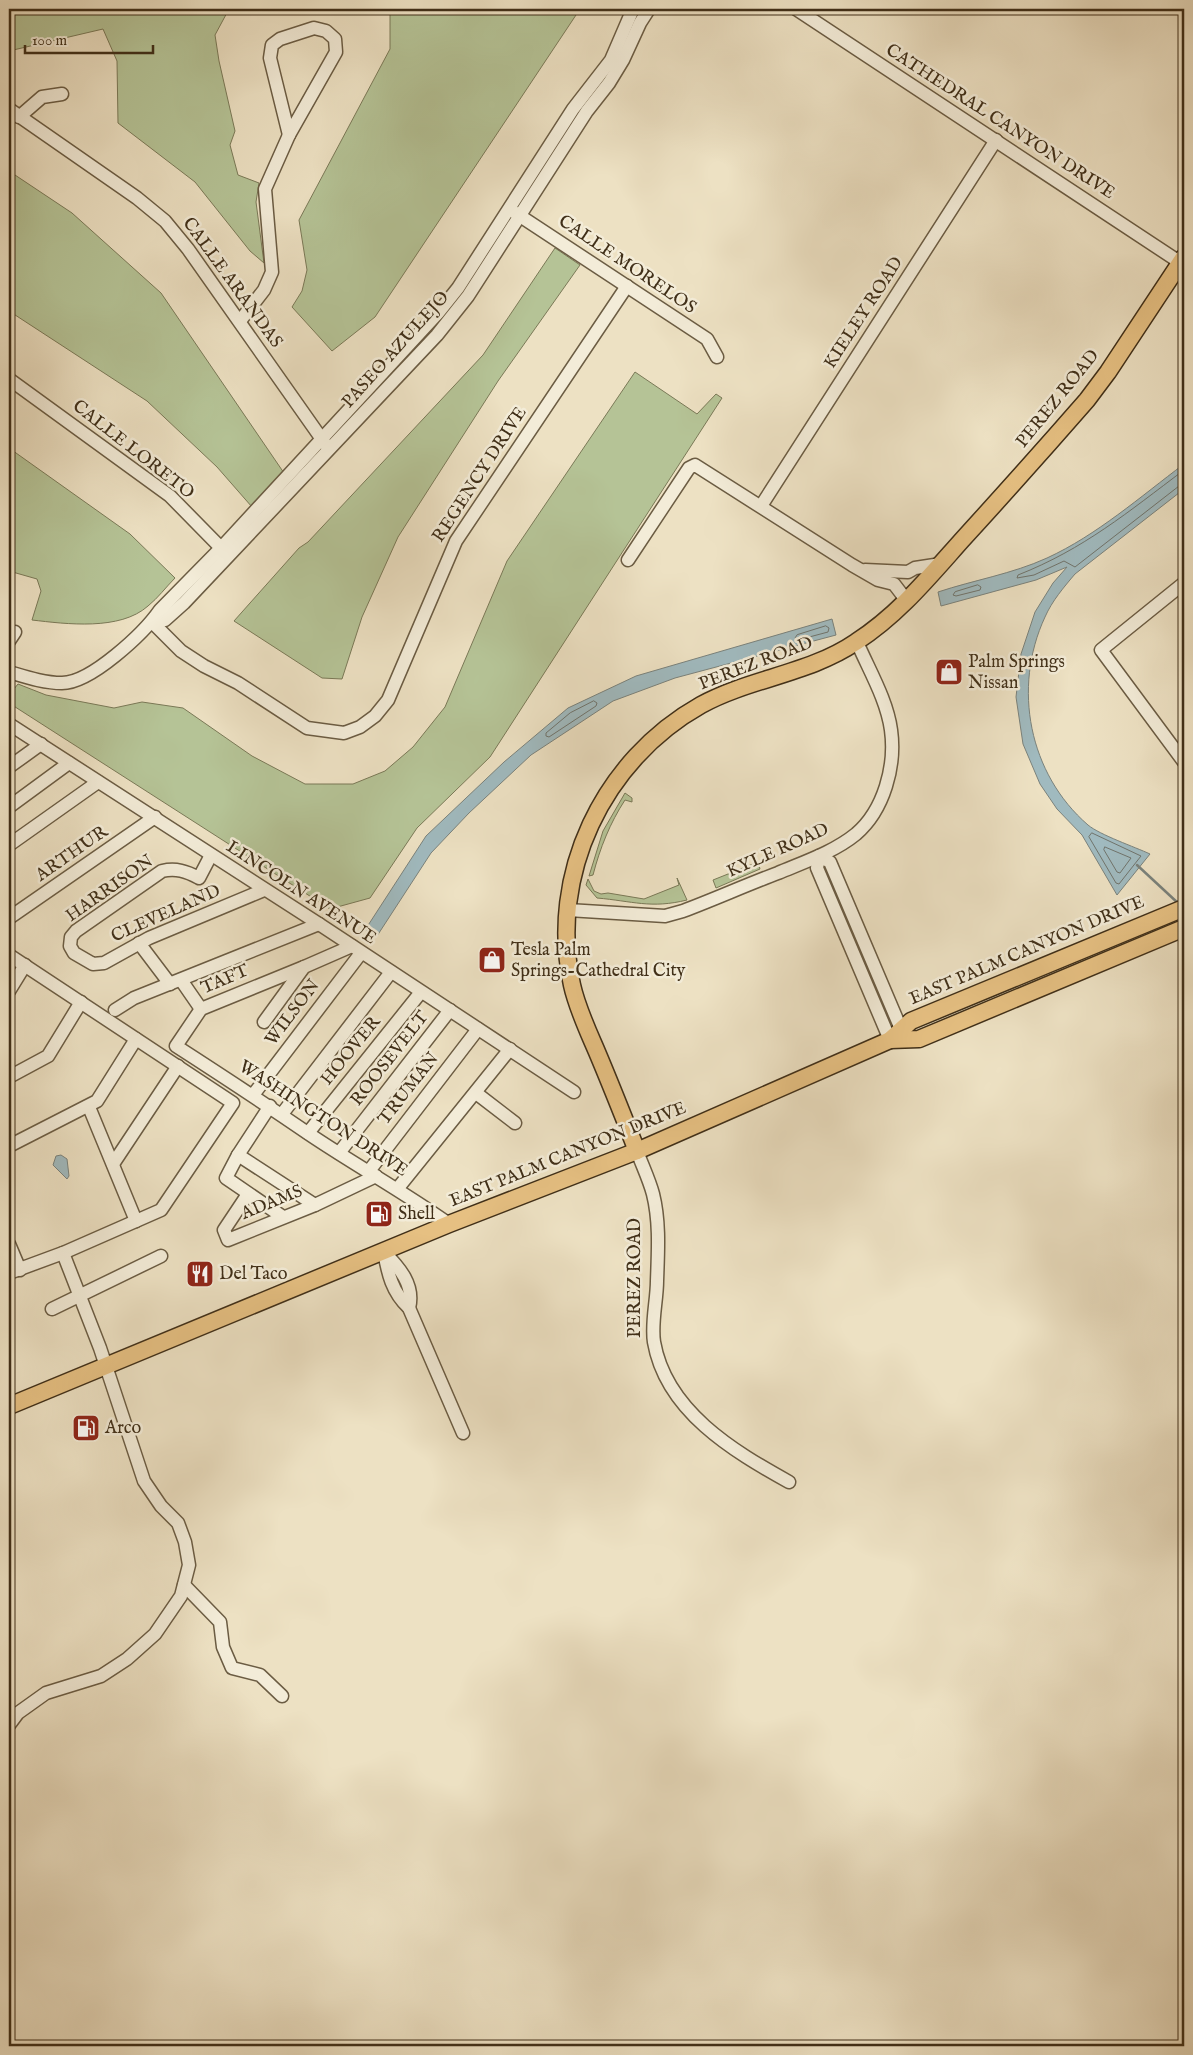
<svg xmlns="http://www.w3.org/2000/svg" width="1193" height="2055" font-family="'IM FELL English',serif">
<style>
.green{fill:#b5c396;stroke:#7a7957}
.water{fill:#a0babf;stroke:#7a827c}
.lines{fill:none;stroke-linecap:round;stroke-linejoin:round}
.shore{stroke:#70746c;stroke-width:1}
.stream{stroke:#7a827c;stroke-width:2.5}
.minor-casing{stroke:#6b5c43;stroke-width:15}
.major-casing{stroke:#402f18;stroke-width:19}
.minor{stroke:#f3ecd8;stroke-width:12}
.major{stroke:#e6c082;stroke-width:16}
.labels{text-anchor:middle;dominant-baseline:central;stroke-width:5;stroke-linejoin:round;paint-order:stroke}
.street-label{font-size:18px;fill:#402f18;stroke:#f3ecd8}
.poi-label{font-size:18px;fill:#402f18;stroke:#f3ecd8;text-anchor:start}
</style>
<rect width="100%" height="100%" fill="#ede1c3"/>
<filter id="stains"><feTurbulence type="fractalNoise" baseFrequency=".004" numOctaves="4"/><feColorMatrix values="0 0 0 0 .2 0 0 0 0 .09 0 0 0 0 .02 0 0 0 .5 -.17"/></filter>
<radialGradient id="worn" r=".72"><stop offset=".6" stop-color="#630" stop-opacity="0"/><stop offset="1" stop-color="#630" stop-opacity=".3"/></radialGradient>
<g class="green">
<path d="M9 9H229L215 35 219 61 235 131 230 145 238 175 259 183 256 202 264 263 250 251 195 182 118 123 117 61 103 29 9 51Z"/>
<path d="M390 9H580L375 317 332 351 292 307 302 291 307 270 299 220 390 49Z"/>
<path d="M9 171 72 213 161 293 284 473 252 507 217 467 147 401 9 311Z"/>
<path d="M555 248 580 265 498 381 398 537 362 617 342 679 322 678 234 621 299 548 308 542 483 355Z"/>
<path d="M635 372 697 414 716 394 722 398 490 757 417 828 370 898 330 909 9 703V695L18 684 46 695 114 708 142 702 183 708 252 756 305 784H353L385 771 413 747 445 707 507 561Z"/>
<path d="M9 448 130 534 175 578C166 587 158 598 148 606 120 631 66 624 32 620L41 591 37 579 9 571Z"/>
<path d="M625 793 632 798V802L625 800C610 823 600 848 593 875L589 876 603 831Z"/>
<path d="M758 862 760 869 716 888 713 880Z"/>
<path d="M677 878 687 900C651 909 632 901 597 898L586 885 588 879 594 891 601 894 608 893 644 899 679 885Z"/>
</g>
<g class="water">
<path d="M1184 464V489L1075 574C1064 587 1052 601 1045 617 1012 688 1029 774 1088 825 1100 835 1135 847 1150 854L1117 895 1082 835 1057 809 1040 784 1023 744 1016 697 1021 654 1035 612 1053 583 1067 567 1036 580 941 606 938 592C974 580 1012 574 1047 558 1097 535 1140 497 1184 464Z"/>
<path d="M832 619 836 635 675 678 613 701 531 755 469 813 431 853 377 936 365 930 426 836 504 762 568 708 636 676Z"/>
<path d="M61 1155 67 1159 69 1176 67 1179 53 1165 56 1156Z"/>
</g>
<g class="lines">
<g class="shore">
<path d="M1184 470C1128 512 1084 549 1018 575L1017 578 1034 575 1064 561 1075 567 1179 486 1184 485"/>
<path d="M978 585 981 587 980 590 956 596 953 595 955 592Z"/>
<path d="M826 626 829 628 828 632 798 640 795 638 797 635Z"/>
<path d="M594 701 597 703 596 706 549 737 546 736V733L570 713Z"/>
<path d="M1092 833 1141 856 1119 884 1116 883 1089 837Z"/>
<path d="M1105 847 1131 858 1120 873 1117 872 1104 850Z"/>
</g>
<path class="stream" d="M1137 865 1179 904"/>
<defs>
<g id="minor">
<path d="M796 9 1184 265"/>
<path d="M314 28 326 31 335 39 336 52 289 135 270 58 272 45 280 39Z"/>
<path d="M9 109 137 198 165 221 188 249 326 445"/>
<path d="M19 117 42 97 62 94"/>
<path d="M514 212 707 339 717 357"/>
<path d="M240 321 264 290 272 272 265 189 289 135"/>
<path d="M9 379 170 496 227 554"/>
<path d="M761 506 996 140"/>
<path d="M628 560 689 468 695 465 852 565 878 580 894 584 907 601"/>
<path d="M865 570 908 572 915 568 941 564"/>
<path d="M1184 583 1101 650 1184 762"/>
<path d="M152 622 165 620 184 603 437 335 468 296 587 111 609 83 623 60 640 23 649 9"/>
<path d="M152 622 181 651 204 666 238 683 307 728 344 733 360 727 375 716 388 700 456 541 627 286"/>
<path d="M9 641 15 632"/>
<path d="M9 672C26 677 44 683 62 683 91 683 144 633 160 610L221 548 438 313 458 288 573 109 611 60 633 9"/>
<path d="M9 724 319 924 574 1092"/>
<path d="M9 767 41 744"/>
<path d="M9 807 69 763"/>
<path d="M9 845 98 782"/>
<path d="M211 855 199 878C186 871 176 868 162 871L76 931 71 937 70 946 74 953 93 964 104 963 149 938 264 890"/>
<path d="M568 910 665 916 683 911C715 899 746 885 778 873 804 862 834 852 856 834 884 810 896 766 891 730 887 700 869 670 857 642"/>
<path d="M9 918 155 817"/>
<path d="M139 943 170 984"/>
<path d="M9 955 233 1103 161 1210 63 1253 9 1273"/>
<path d="M304 967 201 1009 176 1046C221 1075 265 1104 309 1134 355 1165 404 1192 449 1224"/>
<path d="M181 980 201 1009"/>
<path d="M9 991 25 965"/>
<path d="M115 1010 134 998 319 924"/>
<path d="M264 1022 304 967 352 946"/>
<path d="M890 1040 817 868 819 856 830 862 904 1036"/>
<path d="M9 1077 48 1056 81 1002"/>
<path d="M476 1093 515 1123"/>
<path d="M253 1095 361 953"/>
<path d="M270 1106 238 1155 315 1205"/>
<path d="M89 1107 136 1221"/>
<path d="M282 1114 391 972"/>
<path d="M308 1133 421 992"/>
<path d="M9 1146 97 1101 136 1039"/>
<path d="M637 1151C642 1165 649 1179 653 1194 660 1222 658 1252 657 1281 657 1300 651 1323 654 1342 666 1411 733 1451 789 1482"/>
<path d="M339 1153 450 1010"/>
<path d="M238 1155 226 1178 283 1217"/>
<path d="M113 1164 178 1066"/>
<path d="M369 1171 478 1029"/>
<path d="M398 1188 510 1049"/>
<path d="M248 1194 224 1230 228 1240 315 1205 376 1176"/>
<path d="M9 1244 20 1270"/>
<path d="M384 1252C388 1274 392 1292 409 1308L463 1433"/>
<path d="M384 1252C399 1267 415 1285 409 1308"/>
<path d="M52 1309 161 1256"/>
<path d="M184 1585 220 1622 223 1647 232 1668 260 1675 282 1696"/>
<path d="M9 1725 18 1713 46 1693 101 1676 127 1659 155 1634 181 1596 189 1565 185 1542 178 1523 161 1506 144 1481 100 1348 63 1253"/>
</g>
<g id="major">
<path d="M890 1040 919 1039 1184 928"/>
<path d="M637 1151C624 1118 611 1085 597 1052 588 1031 577 1008 572 985 548 875 603 760 701 705 750 678 809 674 856 642 898 615 929 577 962 540 1004 494 1046 447 1087 400L1108 372 1184 257"/>
<path d="M9 1406 449 1224 637 1151 890 1040 911 1021 1184 908"/>
</g>
</defs>
<use href="#minor" class="minor-casing"/>
<use href="#major" class="major-casing"/>
<use href="#minor" class="minor"/>
<use href="#major" class="major"/>
</g>
<defs>
<symbol id="shop-square" viewBox="-11 -11 22 22"><rect x="-9" y="-9" width="18" height="18" rx="4" fill="#8f2418" stroke="#f3ecd8"/><path d="M-5-2.5h2.3a2.7 3.5 0 0 1 5.4 0H5L5.5 6h-11ZM-1.5-2.5h3a1.5 2.3 0 0 0-3 0Z" fill="#fff"/></symbol>
<symbol id="fuel-square" viewBox="-11 -11 22 22"><rect x="-9" y="-9" width="18" height="18" rx="4" fill="#8f2418" stroke="#f3ecd8"/><path d="M-5.5-6h7V0h2V4h1.3V-2.5L3-4.5l.8-.8L6-3V5H2.5V1h-1V6h-7ZM-4.2-4.7v3.2H.2V-4.7Z" fill="#fff"/></symbol>
<symbol id="restaurant-square" viewBox="-11 -11 22 22"><rect x="-9" y="-9" width="18" height="18" rx="4" fill="#8f2418" stroke="#f3ecd8"/><path d="M-5-6h1v4h1v-4h1v4h1v-4h1v5L-1.5 .5V6h-2V.5L-5-1ZM5-6V6H3V1.5H1.5Q1.5-4 5-6Z" fill="#fff"/></symbol>
</defs>
<g fill-rule="evenodd">
<use href="#shop-square" x="933" y="656" width="32" height="32"/>
<use href="#shop-square" x="476" y="944" width="32" height="32"/>
<use href="#fuel-square" x="363" y="1198" width="32" height="32"/>
<use href="#restaurant-square" x="184" y="1258" width="32" height="32"/>
<use href="#fuel-square" x="70" y="1412" width="32" height="32"/>
</g>
<g class="labels">
<g class="street-label">
<text transform="translate(1000 122) rotate(33)">CATHEDRAL CANYON DRIVE</text>
<text transform="translate(627 265) rotate(34)">CALLE MORELOS</text>
<text transform="translate(232 283) rotate(54)">CALLE ARANDAS</text>
<text transform="translate(864 313) rotate(-57)">KIELEY ROAD</text>
<text transform="translate(396 350) rotate(-48)">PASEO AZULEJO</text>
<text transform="translate(1058 399) rotate(-51)">PEREZ ROAD</text>
<text transform="translate(133 450) rotate(38)">CALLE LORETO</text>
<text transform="translate(480 475) rotate(-57)">REGENCY DRIVE</text>
<text transform="translate(756 664) rotate(-21)">PEREZ ROAD</text>
<text transform="translate(778 851) rotate(-24)">KYLE ROAD</text>
<text transform="translate(72 854) rotate(-35)">ARTHUR</text>
<text transform="translate(110 889) rotate(-35)">HARRISON</text>
<text transform="translate(301 893) rotate(33)">LINCOLN AVENUE</text>
<text transform="translate(166 914) rotate(-24)">CLEVELAND</text>
<text transform="translate(1027 951) rotate(-23)">EAST PALM CANYON DRIVE</text>
<text transform="translate(225 980) rotate(-23)">TAFT</text>
<text transform="translate(293 1013) rotate(-53)">WILSON</text>
<text transform="translate(351 1051) rotate(-51)">HOOVER</text>
<text transform="translate(390 1059) rotate(-52)">ROOSEVELT</text>
<text transform="translate(409 1089) rotate(-52)">TRUMAN</text>
<text transform="translate(323 1119) rotate(33)">WASHINGTON DRIVE</text>
<text transform="translate(568 1155) rotate(-22)">EAST PALM CANYON DRIVE</text>
<text transform="translate(272 1203) rotate(-22)">ADAMS</text>
<text transform="translate(635 1278) rotate(-90)">PEREZ ROAD</text>
</g>
<g class="poi-label">
<text x="968" y="662">Palm Springs<tspan x="968" dy="21">Nissan</tspan></text>
<text x="511" y="950">Tesla Palm<tspan x="511" dy="21">Springs-Cathedral City</tspan></text>
<text x="398" y="1214">Shell</text>
<text x="219" y="1274">Del Taco</text>
<text x="105" y="1428">Arco</text>
</g>
</g>
<rect width="1193" height="2055" fill="none" stroke="#ede1c3" stroke-width="30"/>
<rect x="10" y="10" width="1173" height="2035" fill="none" stroke="#402f18" stroke-width="2.5"/>
<rect x="15" y="15" width="1163" height="2025" fill="none" stroke="#402f18"/>
<path d="M25 45v8h128v-8" fill="none" stroke="#402f18" stroke-width="2.5"/>
<text x="32" y="45" font-size="15" fill="#402f18" stroke="#f3ecd8" stroke-width="4" paint-order="stroke">100 m</text>
<rect width="100%" height="100%" filter="url(#stains)"/>
<rect width="100%" height="100%" fill="url(#worn)"/>
</svg>
